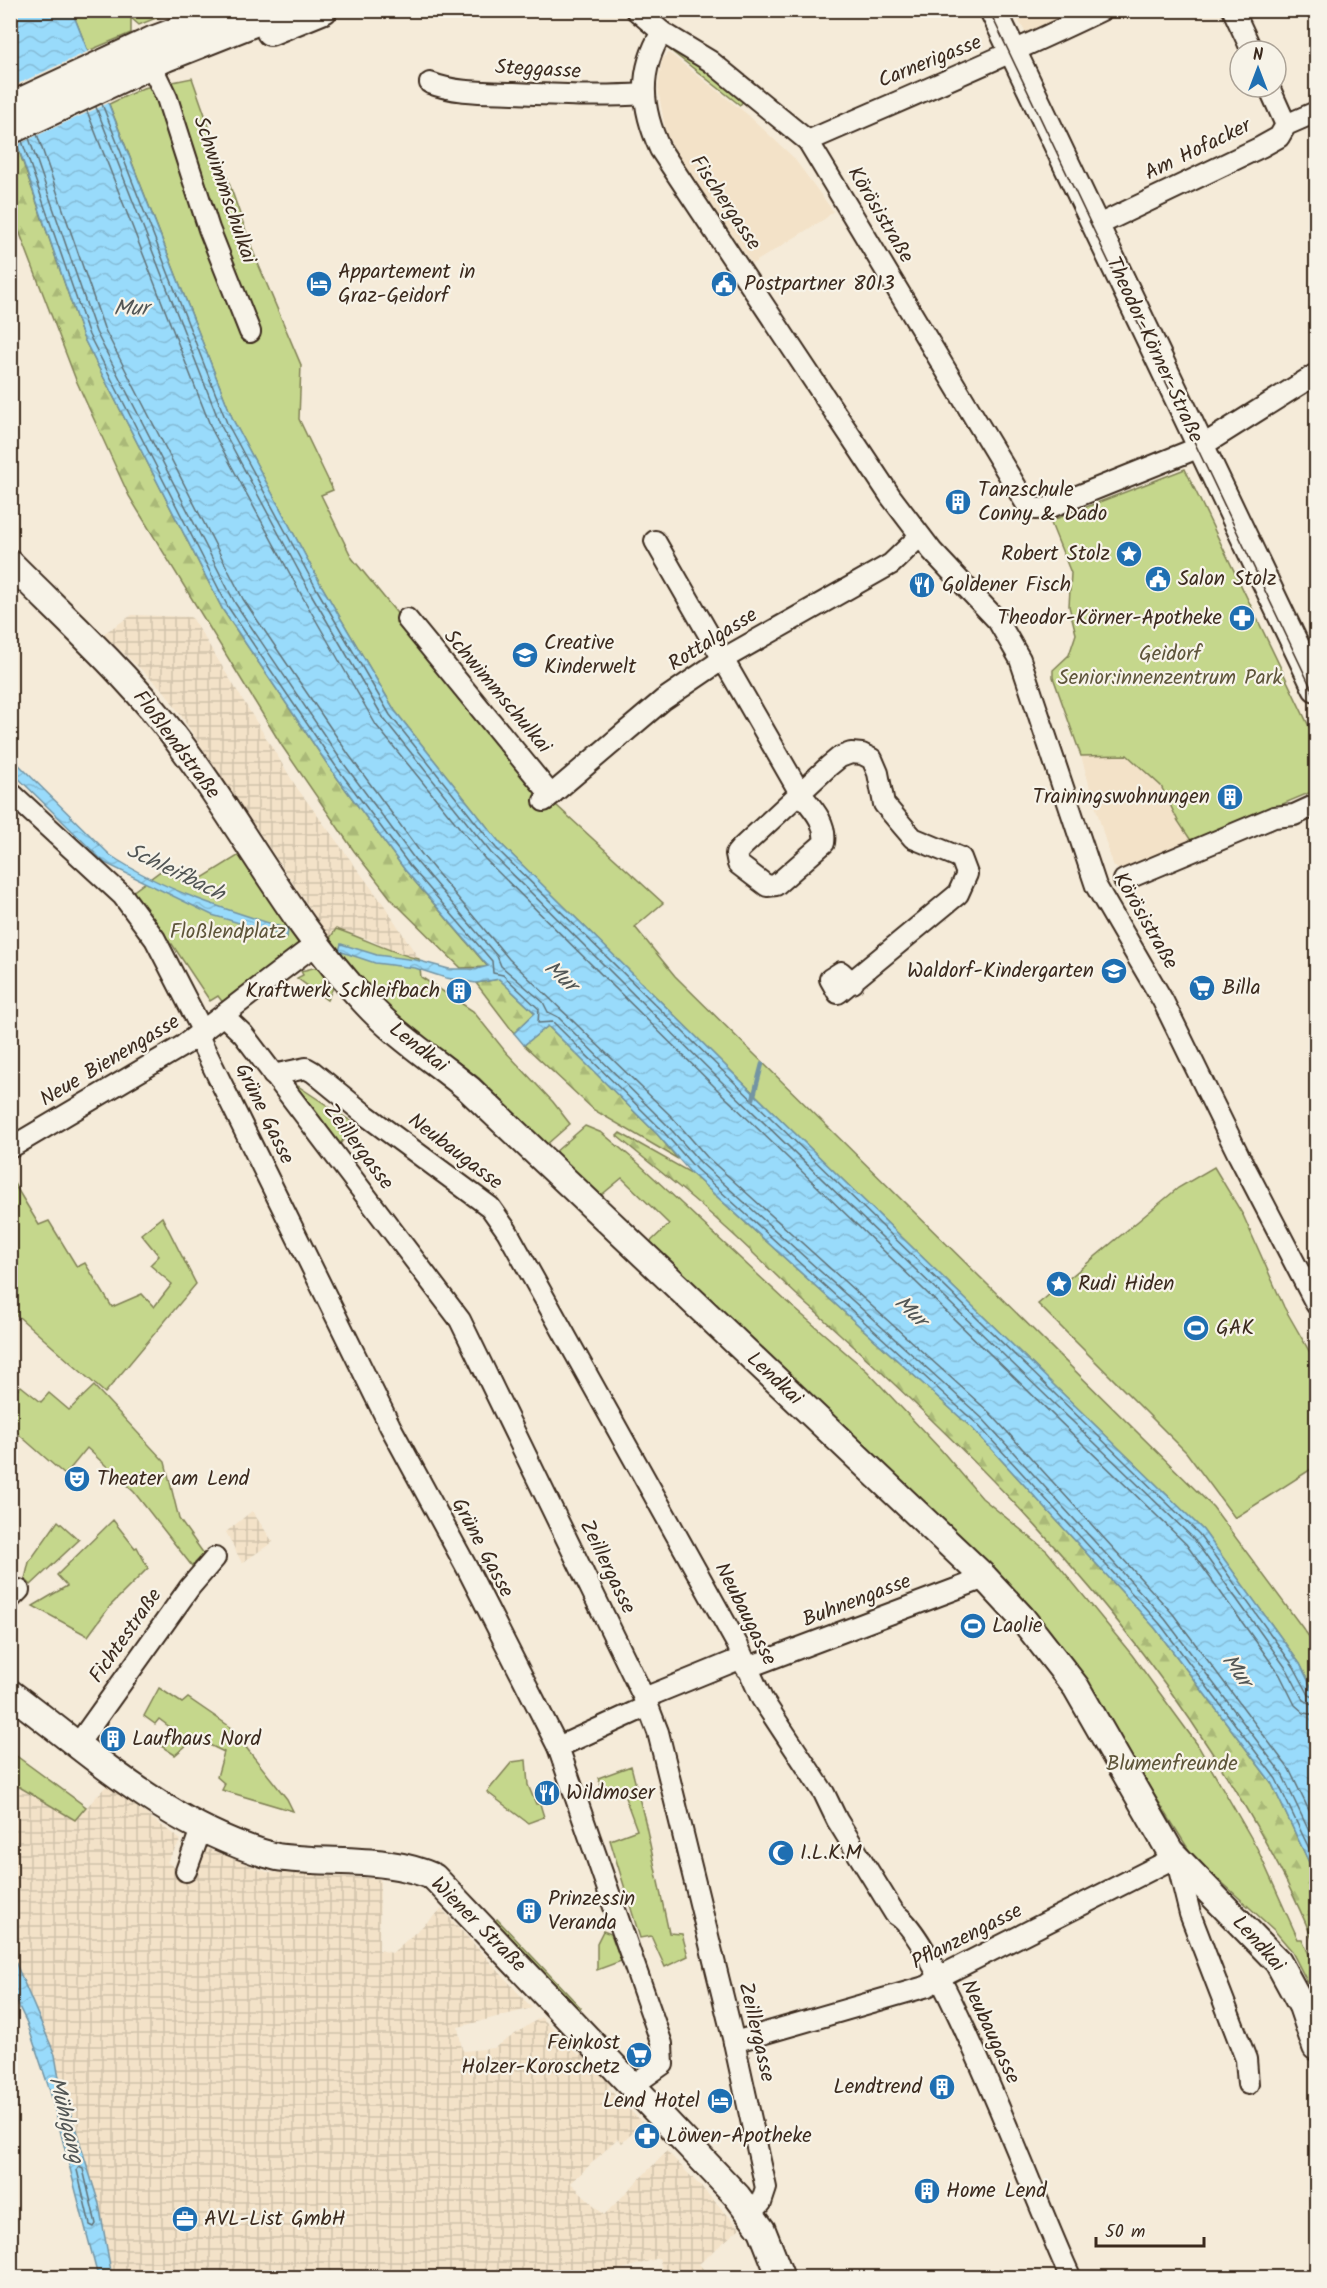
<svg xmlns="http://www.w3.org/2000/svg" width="1327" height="2288" font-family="Kalam,sans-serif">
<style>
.built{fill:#f3e2c8}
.industrial{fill:url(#industrial-grid)}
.green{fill:#c5d78c;stroke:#808055;stroke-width:1.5}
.forest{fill:url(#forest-firs);stroke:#808055;stroke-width:1.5}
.water{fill:url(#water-waves);stroke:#7394a3;stroke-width:1.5}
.pier{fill:#f5ebd9}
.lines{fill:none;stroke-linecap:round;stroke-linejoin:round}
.shore{stroke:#617176;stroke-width:1.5}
.stream{stroke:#7394a3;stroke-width:4.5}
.minor-casing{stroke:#3b2a1e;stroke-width:24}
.major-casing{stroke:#3b2a1e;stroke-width:30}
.minor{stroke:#f7f3e8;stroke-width:20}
.major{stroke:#f7f3e8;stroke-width:26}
.tram{stroke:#3b2a1e;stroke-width:1.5}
.labels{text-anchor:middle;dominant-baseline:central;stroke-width:4.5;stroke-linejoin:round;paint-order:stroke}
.street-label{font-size:21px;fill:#3b2a1e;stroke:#f7f3e8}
.poi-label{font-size:21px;fill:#3b2a1e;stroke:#f7f3e8;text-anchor:start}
.park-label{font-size:21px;fill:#5e553a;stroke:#f7f3e8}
.water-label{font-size:22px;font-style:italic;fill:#525655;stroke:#f7f3e8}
</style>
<defs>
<pattern id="industrial-grid" width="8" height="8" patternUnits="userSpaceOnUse" patternTransform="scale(1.5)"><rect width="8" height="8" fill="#f3e2c8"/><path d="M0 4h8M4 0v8" fill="none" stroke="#d1c2ab"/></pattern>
<pattern id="forest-firs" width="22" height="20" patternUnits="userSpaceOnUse" patternTransform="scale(1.5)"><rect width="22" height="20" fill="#c5d78c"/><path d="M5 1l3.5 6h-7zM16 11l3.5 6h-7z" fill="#aab978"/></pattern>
<pattern id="water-waves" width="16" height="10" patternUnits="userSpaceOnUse" patternTransform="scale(1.5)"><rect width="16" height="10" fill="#99dbfb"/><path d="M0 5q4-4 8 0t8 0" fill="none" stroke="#85bcd7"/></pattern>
</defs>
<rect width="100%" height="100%" fill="#f5ebd9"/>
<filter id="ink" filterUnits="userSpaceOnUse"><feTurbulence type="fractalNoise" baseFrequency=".0167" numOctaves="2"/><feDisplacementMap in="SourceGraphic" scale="12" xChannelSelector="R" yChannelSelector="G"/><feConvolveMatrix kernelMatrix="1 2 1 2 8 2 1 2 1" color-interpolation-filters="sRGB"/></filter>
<g filter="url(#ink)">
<g class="built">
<path d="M1013 11H1074L1026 33Z"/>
<path d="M669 53 747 114 793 157 833 211 826 218 752 264 679 158 666 133 658 89 662 59Z"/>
<path d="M1111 754 1126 755 1161 786 1192 842 1121 872 1112 864 1081 756Z"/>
</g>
<g class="industrial">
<path d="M132 615 190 617 193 619 297 788 384 905 419 959 401 955 371 940 336 929 330 938 165 692 103 634Z"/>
<path d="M252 1511 273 1542 242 1563 226 1532Z"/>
<path d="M10 1783 75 1820 107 1785 181 1840 167 1862 177 1869 196 1873 206 1848 267 1872 380 1879 379 1950 392 1953 442 1909 532 2008 458 2027 462 2049 464 2051 494 2048 541 2017 579 2055 581 2053 611 2084 608 2088 643 2123 622 2143 617 2139 571 2183 604 2215 667 2151 740 2228 699 2264 710 2277H664L659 2258 593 2278 112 2277 99 2204 57 2072 55 2055 11 1952Z"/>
</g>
<g class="green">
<path d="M72 11H173L139 25 131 18V33L88 51Z"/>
<path d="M677 48 745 99 740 105 670 50Z"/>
<path d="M192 78 254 254 301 365 299 419 333 490 321 495 352 558 545 795 663 903 635 927 675 976 1213 1507 1316 1646V1697L1300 1664 1203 1530 739 1079 500 843 395 711 321 585 233 420 109 104 143 88Z"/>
<path d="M1185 469 1316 741V790L1192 842 1178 821 1161 786 1127 755 1081 756 1053 677V670L1069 655 1076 634 1069 606 1071 573 1050 521Z"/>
<path d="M241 854 299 944 224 1004 218 996 210 1001 172 944 165 948 131 893 162 870 191 885Z"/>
<path d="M336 929C364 938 391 953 419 959L421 977 473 1011 505 1051 553 1102 570 1124 546 1145 479 1078 380 1004 330 938Z"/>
<path d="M321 966 336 982 327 1000 297 978 303 975 301 971Z"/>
<path d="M295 1084 355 1124 340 1144 323 1126 302 1095H297L293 1087Z"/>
<path d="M585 1126 602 1133 638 1163 787 1302 867 1371 942 1451 982 1498 1047 1551 1132 1655 1197 1744 1257 1848 1298 1939H1302L1316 1970V1999L1291 1950 1274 1930 1192 1855 1086 1686 647 1245 669 1224 622 1178 599 1197 554 1153Z"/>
<path d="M1214 1167 1243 1215 1284 1307 1316 1363V1466L1235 1518 1186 1452 1038 1304 1178 1188Z"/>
<path d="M10 1177 39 1225 49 1221 77 1267 85 1263 112 1307 142 1294 154 1307 172 1284 150 1265 159 1256 141 1234 162 1217 196 1284 105 1393 11 1310V1218L17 1208 11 1201Z"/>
<path d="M21 1386 41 1402 49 1393 69 1410 94 1386 165 1462 179 1519 204 1554 192 1566 134 1492 87 1448 65 1475 16 1432 11 1439V1397Z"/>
<path d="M113 1520 135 1548 137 1547 148 1568 110 1606 88 1636 33 1606 67 1586 57 1575Z"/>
<path d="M58 1521 79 1540 31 1585 25 1579 29 1562Z"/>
<path d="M159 1688 182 1703 188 1698 229 1726 287 1799 293 1811 222 1790 225 1784 217 1777 224 1752 195 1738 175 1755 161 1746 171 1728 159 1719 155 1724 144 1716Z"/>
<path d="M11 1752 86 1807 75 1820 11 1782Z"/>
<path d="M526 1760 528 1785 536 1804H540L544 1817 528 1823 487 1792 512 1762Z"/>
<path d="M631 1766 645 1821 669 1933 682 1934 688 1956 665 1967 651 1936 640 1938 610 1840 637 1830 623 1792 605 1796 598 1778Z"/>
<path d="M497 1919 581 2008 577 2011 494 1922Z"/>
<path d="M603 1931 611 1934 621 1961 597 1970V1943Z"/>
</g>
<g class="forest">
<path d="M17 145 83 337 223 610 330 768 405 870 488 967 461 968 392 900 354 851 282 746 129 496 76 380 11 210V148Z"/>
<path d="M499 979 535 1013 514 1033 476 983Z"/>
<path d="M548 1026 657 1134 678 1159 594 1110 524 1045Z"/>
<path d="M620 1133 691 1173 973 1429 1155 1628 1271 1782 1316 1877V1949C1295 1892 1264 1837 1232 1785 1118 1595 965 1445 800 1298 775 1275 751 1250 725 1227 691 1195 653 1166 617 1136Z"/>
</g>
<g class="water">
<path d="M10 11H72L233 420 321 585 395 711 500 843 739 1079 1203 1530 1300 1664 1316 1697V1877L1271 1782 1155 1628 973 1429 691 1173 657 1134 548 1026 524 1045 514 1033 535 1013 499 979 476 983 446 978 415 968 375 963 339 951 341 944 377 955 416 960 449 969H477L488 966 405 870 330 768 223 610 83 337 11 126Z"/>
<path d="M10 756 110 855C164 891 227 910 288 929L287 937 212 915 105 863 11 771Z"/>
<path d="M11 1952 55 2055 58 2073 99 2204 112 2277H98L50 2091 27 2023 11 1990Z"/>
</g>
<g class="pier">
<path d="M91 50 100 73 10 114 11 87Z"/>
<path d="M103 80 111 102 14 146 10 135Z"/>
</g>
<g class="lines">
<g class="shore">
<path d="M102 104 227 423 316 588 390 715 496 848 735 1083 1199 1534 1294 1667 1309 1695 1316 1698"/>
<path d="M96 107 221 426 310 592 384 719 491 853 729 1089 1193 1538 1288 1671 1303 1700 1316 1706"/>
<path d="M87 111 212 430 302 596 376 725 485 859 723 1095 1186 1544 1280 1675 1295 1705 1304 1713 1316 1715"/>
<path d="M37 134 104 328 243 599 349 755 423 856 509 959 672 1117 707 1157 990 1413 1173 1614 1289 1769 1316 1825"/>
<path d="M29 138 96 332 235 603 341 760 416 861 497 956 501 966 543 1002 548 1012 558 1017 666 1124 701 1163 983 1419 1165 1619 1282 1774 1316 1846"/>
<path d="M22 141 89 335 228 607 335 765 410 866 492 961 493 973 503 975 539 1009 538 1023 553 1022 661 1129 696 1169 977 1424 1160 1624 1276 1779 1316 1863"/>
<path d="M79 2167 83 2169 96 2224 94 2227 90 2225 77 2170Z"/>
</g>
<path class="stream" d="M753 1099 762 1064"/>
<defs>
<g id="minor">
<path d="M636 10 662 32 710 61 808 141 1027 505 1035 509 1048 508 1200 447 1316 374"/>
<path d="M1233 10 1252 51"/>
<path d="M662 32C638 71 641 108 660 149L891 497 932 551 998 621 1020 659 1096 886 1163 1001 1239 1156 1316 1304"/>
<path d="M151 65 167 98 209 229 250 332"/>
<path d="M430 83C455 93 486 92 513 93 557 95 600 97 644 94"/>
<path d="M1269 87 1286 125"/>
<path d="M808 141C906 98 1005 57 1102 10"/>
<path d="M1096 226 1261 147 1279 137 1286 125 1316 112"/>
<path d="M655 541 800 793C812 808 827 822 824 843L776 885 767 886 738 864 736 854 741 848 829 766 840 757 851 753 862 754 872 759 878 773 884 804 913 838 961 858 967 874 958 894 838 993 830 979 841 972 853 983"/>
<path d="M407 619 551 795"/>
<path d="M10 792 123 896 155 939 203 1032"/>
<path d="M544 801 663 700 723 659 891 564 920 536"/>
<path d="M1124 880 1274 817 1294 815 1316 805"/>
<path d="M224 1016 243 1034 460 1320 648 1706 658 1732 734 2042 766 2188 761 2203 750 2214"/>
<path d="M198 1036 390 1426 467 1568 558 1747 662 2044 663 2064 632 2086"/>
<path d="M273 1075 306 1068 313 1072 367 1116 490 1207 507 1231 737 1644 762 1699 824 1793 837 1820 895 1914C938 1936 1041 2217 1071 2278"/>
<path d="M10 1148 184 1045 304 953 318 946"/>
<path d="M10 1599 19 1590"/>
<path d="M746 1668 985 1578"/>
<path d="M644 1698 742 1658"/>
<path d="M78 1744 190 1587 215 1558"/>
<path d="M558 1747 648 1706"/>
<path d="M186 1871 201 1829"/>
<path d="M734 2042 928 1986 939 1977 1176 1857 1190 1914 1246 2059 1248 2084"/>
</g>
<g id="major">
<path d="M993 10 1316 688"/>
<path d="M270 32 324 10"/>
<path d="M10 106 152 40 233 10"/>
<path d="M10 131 166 58 287 10"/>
<path d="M10 563C62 615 118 666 164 723 236 813 286 918 365 1002 396 1036 434 1060 469 1089L985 1578 1022 1618 1076 1687 1170 1851 1278 1962 1302 2006 1316 2047"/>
<path d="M10 1693C93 1755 174 1831 277 1857 288 1859 301 1859 313 1860 354 1862 396 1860 434 1877L737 2196 762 2230 781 2278"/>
</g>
</defs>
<use href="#minor" class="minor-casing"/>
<use href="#major" class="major-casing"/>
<use href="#minor" class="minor"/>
<use href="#major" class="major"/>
<path class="tram" d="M989 10 1316 698"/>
</g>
</g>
<defs>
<symbol id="hotel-disc" viewBox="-11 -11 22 22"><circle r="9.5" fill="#1f6fb2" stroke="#f7f3e8"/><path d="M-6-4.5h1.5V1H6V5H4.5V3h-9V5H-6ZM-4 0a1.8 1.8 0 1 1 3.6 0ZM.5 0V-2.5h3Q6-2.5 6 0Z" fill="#fff"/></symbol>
<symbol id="civic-disc" viewBox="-11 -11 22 22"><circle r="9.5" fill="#1f6fb2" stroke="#f7f3e8"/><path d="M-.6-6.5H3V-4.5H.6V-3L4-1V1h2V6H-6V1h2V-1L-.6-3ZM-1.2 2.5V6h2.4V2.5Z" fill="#fff"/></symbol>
<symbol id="building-disc" viewBox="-11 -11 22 22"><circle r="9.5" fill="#1f6fb2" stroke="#f7f3e8"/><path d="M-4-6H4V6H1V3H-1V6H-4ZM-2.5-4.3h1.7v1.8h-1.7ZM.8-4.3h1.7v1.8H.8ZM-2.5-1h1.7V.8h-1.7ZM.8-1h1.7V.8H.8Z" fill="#fff"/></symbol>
<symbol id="sight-disc" viewBox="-11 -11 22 22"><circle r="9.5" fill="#1f6fb2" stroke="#f7f3e8"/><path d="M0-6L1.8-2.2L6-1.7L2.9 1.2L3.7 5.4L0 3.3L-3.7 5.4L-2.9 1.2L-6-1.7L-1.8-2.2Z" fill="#fff"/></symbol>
<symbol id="restaurant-disc" viewBox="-11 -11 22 22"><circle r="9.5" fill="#1f6fb2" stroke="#f7f3e8"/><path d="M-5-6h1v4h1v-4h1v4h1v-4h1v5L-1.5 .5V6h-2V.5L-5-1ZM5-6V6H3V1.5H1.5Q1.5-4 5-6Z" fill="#fff"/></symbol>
<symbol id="pharmacy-disc" viewBox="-11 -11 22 22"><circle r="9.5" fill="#1f6fb2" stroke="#f7f3e8"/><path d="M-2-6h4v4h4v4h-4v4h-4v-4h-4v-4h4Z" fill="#fff"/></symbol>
<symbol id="school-disc" viewBox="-11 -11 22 22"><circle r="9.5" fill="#1f6fb2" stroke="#f7f3e8"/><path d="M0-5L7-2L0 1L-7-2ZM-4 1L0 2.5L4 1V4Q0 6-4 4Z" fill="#fff"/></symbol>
<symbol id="supermarket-disc" viewBox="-11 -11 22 22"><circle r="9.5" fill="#1f6fb2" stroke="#f7f3e8"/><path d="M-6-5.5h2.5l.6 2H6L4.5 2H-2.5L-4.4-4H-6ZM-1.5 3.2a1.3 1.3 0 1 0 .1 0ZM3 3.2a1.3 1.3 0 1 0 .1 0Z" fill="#fff"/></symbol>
<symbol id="stadium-disc" viewBox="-11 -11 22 22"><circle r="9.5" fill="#1f6fb2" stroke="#f7f3e8"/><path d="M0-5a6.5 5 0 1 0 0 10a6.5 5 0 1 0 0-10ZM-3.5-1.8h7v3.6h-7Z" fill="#fff"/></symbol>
<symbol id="theatre-disc" viewBox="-11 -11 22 22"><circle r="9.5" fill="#1f6fb2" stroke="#f7f3e8"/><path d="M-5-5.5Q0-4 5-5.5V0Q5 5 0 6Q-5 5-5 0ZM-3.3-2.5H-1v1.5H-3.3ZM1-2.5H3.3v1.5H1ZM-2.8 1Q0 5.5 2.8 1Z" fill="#fff"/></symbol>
<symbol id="mosque-disc" viewBox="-11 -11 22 22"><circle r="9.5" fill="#1f6fb2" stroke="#f7f3e8"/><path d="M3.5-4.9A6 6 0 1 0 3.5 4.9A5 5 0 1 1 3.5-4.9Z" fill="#fff"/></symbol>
<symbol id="office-disc" viewBox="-11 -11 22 22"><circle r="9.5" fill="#1f6fb2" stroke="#f7f3e8"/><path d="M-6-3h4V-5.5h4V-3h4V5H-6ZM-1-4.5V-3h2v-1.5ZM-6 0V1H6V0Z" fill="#fff"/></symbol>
</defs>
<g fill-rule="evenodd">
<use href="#hotel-disc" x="304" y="269" width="30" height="30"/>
<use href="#civic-disc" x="709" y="269" width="30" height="30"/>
<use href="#building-disc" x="943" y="487" width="30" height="30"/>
<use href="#sight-disc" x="1114" y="539" width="30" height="30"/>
<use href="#civic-disc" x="1143" y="564" width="30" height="30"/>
<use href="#restaurant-disc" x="907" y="570" width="30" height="30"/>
<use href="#pharmacy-disc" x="1227" y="603" width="30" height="30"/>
<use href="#school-disc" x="510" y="640" width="30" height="30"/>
<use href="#building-disc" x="1215" y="782" width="30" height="30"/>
<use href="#school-disc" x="1099" y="956" width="30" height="30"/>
<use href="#supermarket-disc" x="1187" y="973" width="30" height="30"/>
<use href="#building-disc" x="444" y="976" width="30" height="30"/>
<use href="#sight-disc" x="1044" y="1269" width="30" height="30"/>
<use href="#stadium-disc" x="1181" y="1313" width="30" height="30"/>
<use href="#theatre-disc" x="62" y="1464" width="30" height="30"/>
<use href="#stadium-disc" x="958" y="1611" width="30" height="30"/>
<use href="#building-disc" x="98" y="1724" width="30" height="30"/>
<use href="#restaurant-disc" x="532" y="1778" width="30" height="30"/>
<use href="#mosque-disc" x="766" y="1838" width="30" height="30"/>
<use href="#building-disc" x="514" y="1896" width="30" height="30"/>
<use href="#supermarket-disc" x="624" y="2040" width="30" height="30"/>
<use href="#building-disc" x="927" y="2072" width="30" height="30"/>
<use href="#hotel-disc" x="705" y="2086" width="30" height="30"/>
<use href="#pharmacy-disc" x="632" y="2121" width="30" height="30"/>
<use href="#building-disc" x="912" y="2176" width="30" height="30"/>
<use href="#office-disc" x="170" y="2204" width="30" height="30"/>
</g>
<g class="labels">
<g class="street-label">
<text transform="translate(930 62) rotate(-22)">Carnerigasse</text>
<text transform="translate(538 70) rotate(3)">Steggasse</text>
<text transform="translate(1198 150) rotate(-26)">Am Hofacker</text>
<text transform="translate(224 190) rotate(71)">Schwimmschulkai</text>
<text transform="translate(725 203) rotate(56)">Fischergasse</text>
<text transform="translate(880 215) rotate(59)">Körösistraße</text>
<text transform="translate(1154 350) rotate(65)">Theodor-Körner-Straße</text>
<text transform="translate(713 640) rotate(-32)">Rottalgasse</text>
<text transform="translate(497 692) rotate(50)">Schwimmschulkai</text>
<text transform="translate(176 745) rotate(53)">Floßlendstraße</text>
<text transform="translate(1145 921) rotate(60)">Körösistraße</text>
<text transform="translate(418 1048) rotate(38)">Lendkai</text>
<text transform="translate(110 1061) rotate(-31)">Neue Bienengasse</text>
<text transform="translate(264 1114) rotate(64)">Grüne Gasse</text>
<text transform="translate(358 1147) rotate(53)">Zeillergasse</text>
<text transform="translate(455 1152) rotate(37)">Neubaugasse</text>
<text transform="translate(774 1379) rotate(43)">Lendkai</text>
<text transform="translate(482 1548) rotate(62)">Grüne Gasse</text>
<text transform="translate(607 1567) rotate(64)">Zeillergasse</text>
<text transform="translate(857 1601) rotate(-21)">Buhnengasse</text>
<text transform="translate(745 1614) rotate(63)">Neubaugasse</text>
<text transform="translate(126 1636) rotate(-55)">Fichtestraße</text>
<text transform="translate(478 1925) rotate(45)">Wiener Straße</text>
<text transform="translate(967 1937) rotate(-27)">Pflanzengasse</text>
<text transform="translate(1258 1944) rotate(48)">Lendkai</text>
<text transform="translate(756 2032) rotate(77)">Zeillergasse</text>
<text transform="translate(990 2032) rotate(65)">Neubaugasse</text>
</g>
<g class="poi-label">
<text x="338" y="272">Appartement in<tspan x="338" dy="24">Graz-Geidorf</tspan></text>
<text x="744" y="284">Postpartner 8013</text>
<text x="978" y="490">Tanzschule<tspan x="978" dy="24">Conny &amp; Dado</tspan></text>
<text x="1110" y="554" text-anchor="end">Robert Stolz</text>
<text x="1178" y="579">Salon Stolz</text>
<text x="942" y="585">Goldener Fisch</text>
<text x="1222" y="618" text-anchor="end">Theodor-Körner-Apotheke</text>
<text x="544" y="643">Creative<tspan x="544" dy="24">Kinderwelt</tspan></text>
<text x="1210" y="797" text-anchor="end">Trainingswohnungen</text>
<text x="1094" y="971" text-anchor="end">Waldorf-Kindergarten</text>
<text x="1222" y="988">Billa</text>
<text x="440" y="991" text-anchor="end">Kraftwerk Schleifbach</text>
<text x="1078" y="1284">Rudi Hiden</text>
<text x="1216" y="1328">GAK</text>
<text x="97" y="1479">Theater am Lend</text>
<text x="992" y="1626">Laolie</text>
<text x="132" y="1739">Laufhaus Nord</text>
<text x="566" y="1793">Wildmoser</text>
<text x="800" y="1853">I.L.K.M</text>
<text x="548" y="1899">Prinzessin<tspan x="548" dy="24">Veranda</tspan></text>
<text x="620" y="2043" text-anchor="end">Feinkost<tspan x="620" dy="24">Holzer-Koroschetz</tspan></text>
<text x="922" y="2087" text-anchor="end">Lendtrend</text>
<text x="700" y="2101" text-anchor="end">Lend Hotel</text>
<text x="666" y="2136">Löwen-Apotheke</text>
<text x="946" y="2191">Home Lend</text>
<text x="204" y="2219">AVL-List GmbH</text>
</g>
<g class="park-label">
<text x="1170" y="654">Geidorf<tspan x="1170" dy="24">Senior:innenzentrum Park</tspan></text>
<text x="228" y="932">Floßlendplatz</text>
<text x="1172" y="1764">Blumenfreunde</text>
</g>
<g class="water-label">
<text x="131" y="309">Mur</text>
<text transform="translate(175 873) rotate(26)">Schleifbach</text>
<text transform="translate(560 977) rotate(41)">Mur</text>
<text transform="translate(910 1312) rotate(43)">Mur</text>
<text transform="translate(1236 1671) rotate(54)">Mur</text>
<text transform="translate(65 2120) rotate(76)">Mühlgang</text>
</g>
</g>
<rect width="1327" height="2288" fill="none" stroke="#f7f3e8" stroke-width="36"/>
<rect x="18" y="18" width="1291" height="2252" fill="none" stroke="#3b2a1e" stroke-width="2" filter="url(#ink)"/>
<g transform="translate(1258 69)"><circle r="28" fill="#f7f3e8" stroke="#aca397" stroke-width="1.5"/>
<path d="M0-4.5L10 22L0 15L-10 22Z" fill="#1f6fb2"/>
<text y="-9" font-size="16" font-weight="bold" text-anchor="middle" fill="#3b2a1e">N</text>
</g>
<path d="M1096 2237v9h108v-9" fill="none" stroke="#3b2a1e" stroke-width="3"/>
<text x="1105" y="2237" font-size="18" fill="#3b2a1e" stroke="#f7f3e8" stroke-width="4.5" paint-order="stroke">50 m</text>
</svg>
